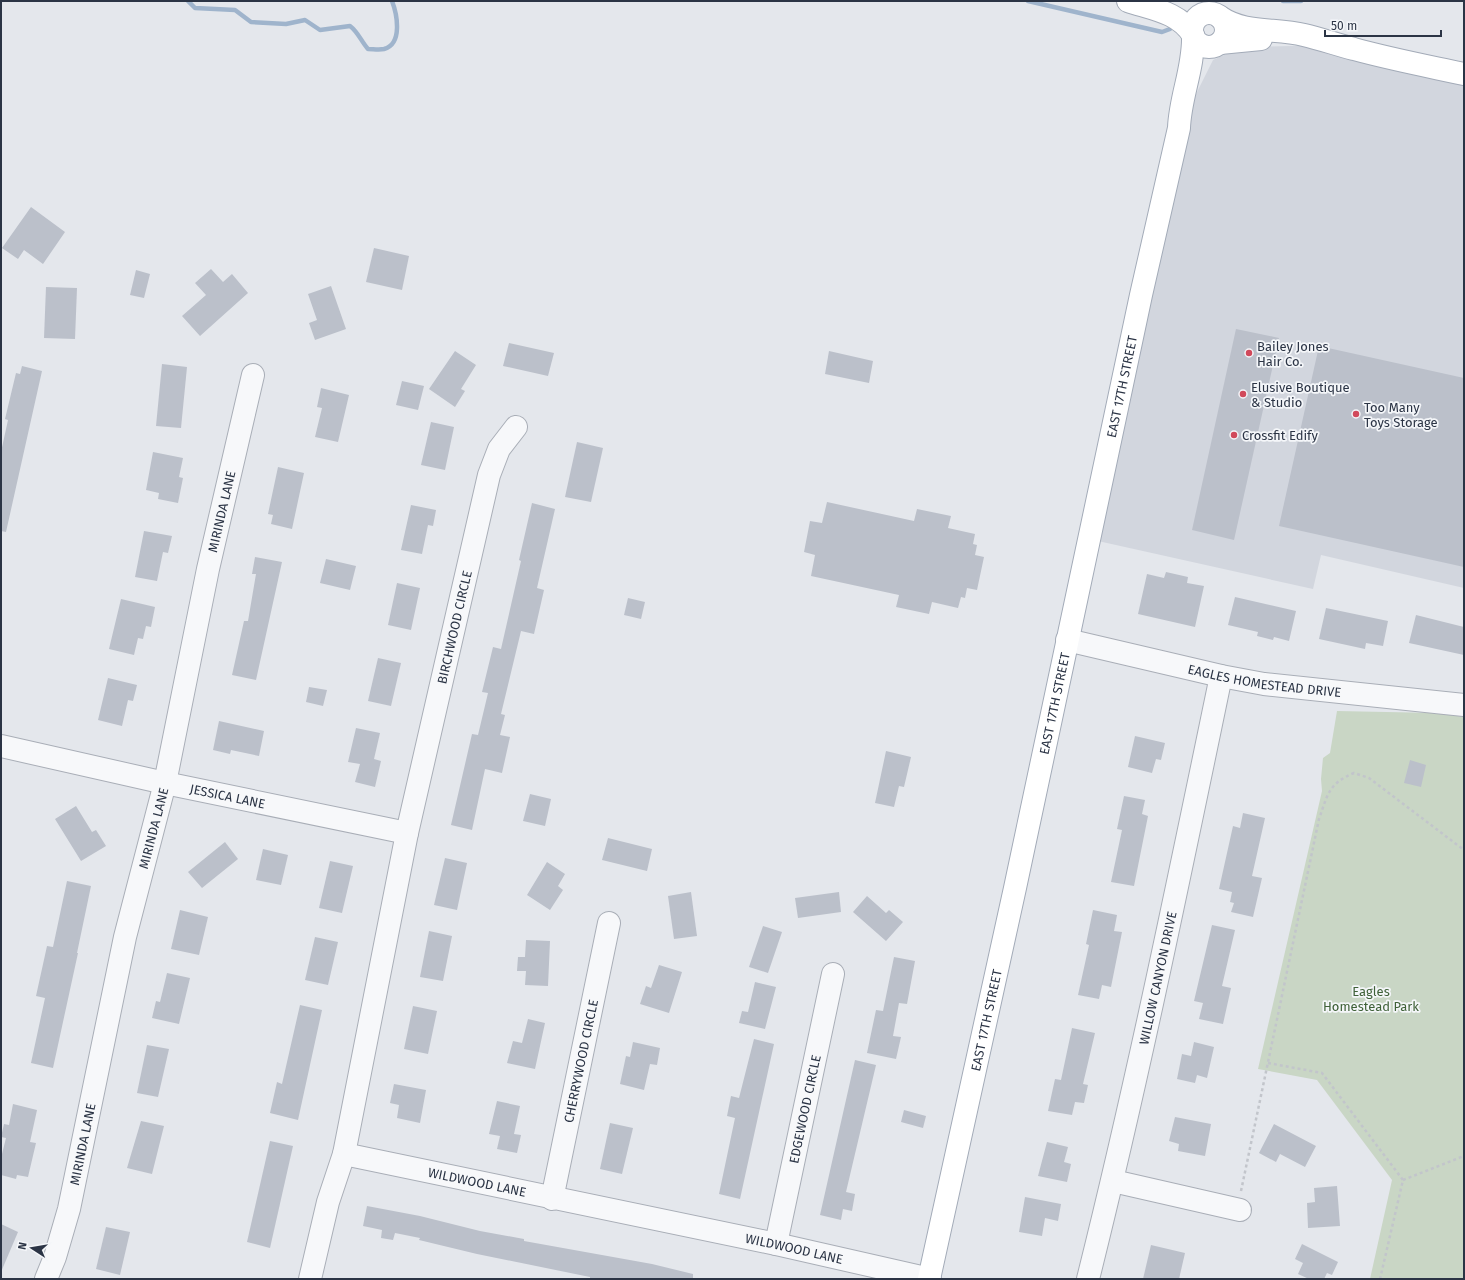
<svg xmlns="http://www.w3.org/2000/svg" width="1465" height="1280" font-family="'Fira Sans',sans-serif">
<style>
.built{fill:#d2d6de}
.green{fill:#c9d6c5}
.lines{fill:none;stroke-linecap:round;stroke-linejoin:round}
.stream{stroke:#9fb4cc;stroke-width:4.5}
.building{fill:#bbc0ca}
.minor-casing{stroke:#a9aeb7;stroke-width:24}
.major-casing{stroke:#a3abb8;stroke-width:24}
.path{stroke:#c2c5cb;stroke-width:2.5;stroke-dasharray:3 3;stroke-linecap:butt}
.minor{stroke:#f7f8fa;stroke-width:22}
.major{stroke:#fff;stroke-width:22}
.poi-dot{fill:#d1495b;stroke:#f4f6f9;stroke-width:1.5}
.labels{text-anchor:middle;dominant-baseline:central;stroke-width:3.5;stroke-linejoin:round;paint-order:stroke}
.poi-label{font-size:13px;fill:#2b3445;stroke:#f4f6f9;text-anchor:start}
.street-label{font-size:13px;fill:#2b3445;stroke:#f4f6f9}
.park-label{font-size:13px;fill:#3f6138;stroke:#f4f6f9}
</style>
<rect width="100%" height="100%" fill="#e4e7ec"/>
<path class="built" d="M1333 45 1464 74V588L1321 555 1313 589 1089 539 1179 128 1213 60 1242 47Z"/>
<path class="green" d="M1337 711 1436 713 1464 717V1279H1370L1392 1180 1317 1080 1258 1069 1322 791 1321 779 1323 758 1330 753Z"/>
<g class="lines">
<g class="stream">
<path d="M188 1 195 8 235 10 251 22 286 24 305 20 320 30 350 26C358 32 361 41 368 49 373 49 379 50 384 49 403 44 397 14 392 1"/>
<path d="M1028 1 1162 32 1170 29"/>
<path d="M1283 1H1301"/>
</g>
</g>
<g class="building">
<path d="M31 207 65 232 43 264 24 250 18 259 2 248Z"/>
<path d="M374 248 409 256 402 290 366 282Z"/>
<path d="M211 269 223 282 232 274 248 293 200 336 182 316 206 295 195 283Z"/>
<path d="M136 270 150 274 144 298 130 295Z"/>
<path d="M331 286 346 329 315 340 309 323 317 320 308 294Z"/>
<path d="M46 287 77 288 75 339 44 338Z"/>
<path d="M1236 329 1279 338 1234 540 1192 530Z"/>
<path d="M509 343 554 353 548 376 503 366Z"/>
<path d="M1319 346 1464 378V567L1279 526Z"/>
<path d="M455 351 476 365 461 389 465 391 455 407 429 389Z"/>
<path d="M829 351 873 361 869 383 825 374Z"/>
<path d="M162 364 187 367 181 428 156 426Z"/>
<path d="M22 366 42 371 6 532 1 531V452L8 420 5 419 16 373 20 374Z"/>
<path d="M402 381 424 386 418 410 396 405Z"/>
<path d="M321 388 349 395 338 442 315 437 322 408 317 407Z"/>
<path d="M431 422 454 427 445 470 421 465Z"/>
<path d="M577 442 603 448 591 502 565 497Z"/>
<path d="M153 452 183 458 179 477 183 478 178 503 158 499 159 493 146 490Z"/>
<path d="M278 467 304 473 292 529 271 524 273 515 268 514Z"/>
<path d="M827 502 914 521 917 509 951 516 948 528 975 534 973 544 977 545 975 555 984 557 977 590 967 588 965 598 961 597 958 608 932 602 929 614 896 607 899 595 811 576 815 555 804 552 810 521 822 523Z"/>
<path d="M532 503 555 509 537 588 544 590 534 634 521 631 501 714 505 715 500 735 510 737 502 773 485 769 472 830 451 825 472 734 478 735 488 693 482 692 493 647 501 649 521 561 519 560Z"/>
<path d="M411 505 436 510 433 526 428 525 422 554 401 550Z"/>
<path d="M144 531 172 536 168 553 163 552 157 581 135 577Z"/>
<path d="M255 557 282 562 256 680 232 675 244 621H248L256 574H252Z"/>
<path d="M326 559 356 566 350 590 320 583Z"/>
<path d="M1166 572 1188 577 1187 583 1204 586 1195 627 1138 614 1147 574 1164 578Z"/>
<path d="M397 583 420 588 411 630 388 625Z"/>
<path d="M1235 597 1296 611 1289 641 1274 637 1273 640 1257 636 1258 632 1228 625Z"/>
<path d="M628 598 645 602 641 619 624 615Z"/>
<path d="M121 599 155 607 151 627 146 626 143 639 138 638 134 655 109 649Z"/>
<path d="M1326 608 1388 621 1383 646 1366 643 1365 649 1319 639Z"/>
<path d="M1416 615 1464 627V655L1409 643Z"/>
<path d="M378 658 401 663 391 706 368 701Z"/>
<path d="M108 678 137 685 133 701 128 700 122 726 98 720Z"/>
<path d="M309 687 327 690 323 706 306 702Z"/>
<path d="M219 721 264 731 259 756 231 750 230 754 213 750Z"/>
<path d="M356 728 380 733 374 759 381 761 375 787 355 782 360 764 348 762Z"/>
<path d="M1135 736 1165 743 1161 760 1156 759 1152 773 1128 767Z"/>
<path d="M886 751 911 757 904 787 899 786 894 807 875 803Z"/>
<path d="M1410 760 1426 765 1421 787 1404 783Z"/>
<path d="M530 794 551 799 545 826 523 821Z"/>
<path d="M1124 796 1145 800 1142 814 1148 816 1134 886 1111 882 1122 830 1117 829Z"/>
<path d="M76 806 92 832 96 830 106 846 81 861 55 819Z"/>
<path d="M1243 813 1265 818 1252 876 1262 878 1253 917 1231 912 1234 903 1230 902 1232 892 1219 889 1233 826 1240 828Z"/>
<path d="M608 838 652 849 647 871 602 860Z"/>
<path d="M225 842 238 859 202 888 188 872Z"/>
<path d="M263 849 288 855 281 885 256 880Z"/>
<path d="M445 858 467 863 457 910 434 905Z"/>
<path d="M330 861 353 866 342 913 319 908Z"/>
<path d="M547 862 565 874 558 886 563 890 550 910 527 895Z"/>
<path d="M67 881 91 886 77 953H78L53 1068 31 1063 45 998 36 996 47 946 53 947Z"/>
<path d="M691 892 697 936 674 939 668 896Z"/>
<path d="M839 892 841 912 798 918 795 898Z"/>
<path d="M867 896 886 913 889 910 903 922 886 941 853 912Z"/>
<path d="M180 910 208 917 199 955 171 949Z"/>
<path d="M1093 910 1117 915 1114 931 1122 932 1111 987 1102 985 1099 999 1078 995 1089 945 1086 944Z"/>
<path d="M1212 925 1235 930 1222 986 1231 988 1223 1024 1199 1019 1203 1003 1194 1001Z"/>
<path d="M763 926 782 932 768 973 749 967Z"/>
<path d="M429 931 452 936 443 981 420 977Z"/>
<path d="M315 937 338 942 328 985 305 980Z"/>
<path d="M526 940 550 941 548 986 525 985 526 971H517L518 957H525Z"/>
<path d="M894 957 915 961 907 1004 899 1003 893 1036 901 1037 896 1059 867 1053 876 1010 883 1011Z"/>
<path d="M659 965 682 972 669 1013 640 1004 646 986 651 988Z"/>
<path d="M167 973 190 978 179 1024 152 1018 156 1001 160 1002Z"/>
<path d="M755 982 776 987 765 1029 739 1023 742 1011 748 1012Z"/>
<path d="M300 1005 322 1010 298 1120 270 1113 277 1082 282 1084Z"/>
<path d="M413 1006 437 1011 428 1054 404 1049Z"/>
<path d="M528 1019 545 1023 535 1069 507 1063 513 1041 522 1043Z"/>
<path d="M1072 1028 1095 1033 1083 1084 1088 1085 1084 1103 1075 1102 1072 1115 1048 1111 1055 1079 1061 1080Z"/>
<path d="M754 1039 774 1044 740 1199 719 1194 735 1118 727 1116 731 1096 739 1098Z"/>
<path d="M633 1042 660 1048 657 1065 650 1064 644 1090 620 1084 626 1056 630 1057Z"/>
<path d="M1194 1042 1214 1047 1207 1078 1197 1075 1195 1083 1177 1079 1182 1054 1191 1056Z"/>
<path d="M147 1045 169 1049 158 1097 137 1093Z"/>
<path d="M855 1060 876 1065 846 1192 855 1194 852 1211 843 1209 841 1220 820 1215Z"/>
<path d="M394 1084 426 1090 420 1123 397 1118 399 1105 390 1103Z"/>
<path d="M497 1101 520 1106 514 1134 521 1135 517 1153 497 1149 500 1136 489 1134Z"/>
<path d="M13 1104 37 1110 30 1142 36 1143 28 1177 17 1175 16 1179 1 1175V1158L6 1138 1 1137 4 1124 9 1125Z"/>
<path d="M904 1110 926 1116 923 1128 901 1122Z"/>
<path d="M1175 1117 1211 1124 1205 1156 1178 1151 1179 1144 1169 1141Z"/>
<path d="M141 1121 164 1126 152 1174 127 1168Z"/>
<path d="M610 1123 633 1128 622 1174 600 1169Z"/>
<path d="M1274 1124 1316 1146 1305 1167 1280 1154 1276 1162 1259 1153Z"/>
<path d="M270 1141 293 1146 270 1248 247 1242Z"/>
<path d="M1047 1142 1068 1147 1064 1162 1071 1164 1067 1182 1038 1176Z"/>
<path d="M1337 1186 1340 1226 1308 1228 1307 1203 1315 1202 1314 1188Z"/>
<path d="M1025 1197 1061 1204 1058 1221 1045 1218 1042 1236 1019 1232Z"/>
<path d="M367 1206 420 1216 480 1231 524 1239V1241L652 1264 693 1274V1279H590V1277L477 1254 419 1240 420 1238 395 1233 393 1240 381 1238 382 1230 363 1226Z"/>
<path d="M1 1224 18 1232 1 1272Z"/>
<path d="M106 1227 130 1232 120 1275 96 1269Z"/>
<path d="M1302 1244 1338 1262 1332 1275 1327 1273 1324 1279H1309L1298 1274 1303 1263 1295 1259Z"/>
<path d="M1151 1245 1185 1253 1179 1279H1143Z"/>
</g>
<g class="lines">
<defs>
<g id="minor">
<path id="s1" d="M1067 640 1221 676 1264 684 1464 705"/>
<path id="s2" d="M1 746 165 783 407 833"/>
<path id="s3" d="M344 1154 776 1244 930 1279"/>
<path d="M1113 1181 1240 1210"/>
<path id="s4" d="M552 1199 609 923"/>
<path id="s5" d="M776 1244 833 974"/>
<path id="s6" d="M46 1279 55 1257 69 1209 125 937 165 783 208 569 253 375"/>
<path id="s7" d="M310 1279 328 1202 344 1154 407 833 489 475 499 449 516 427"/>
<path id="s8" d="M1088 1279C1138 1079 1179 878 1221 676"/>
</g>
<g id="major">
<path d="M1128 1C1152 9 1179 12 1193 35"/>
<circle cx="1209" cy="30" r="17"/>
<path d="M1220 17C1245 34 1275 28 1304 35 1321 39 1338 45 1354 49 1390 59 1427 66 1464 74"/>
<path d="M1220 43 1261 39"/>
<path id="s9" d="M929 1279 1015 888 1141 295 1179 128C1180 97 1194 68 1193 36"/>
</g>
</defs>
<use href="#minor" class="minor-casing"/>
<use href="#major" class="major-casing"/>
<g class="path">
<path d="M1268 1063 1322 1073 1403 1180 1380 1279"/>
<path d="M1403 1180 1464 1156"/>
<path d="M1241 1191 1319 819C1328 794 1328 784 1354 773L1369 778 1464 850"/>
</g>
<use href="#minor" class="minor"/>
<use href="#major" class="major"/>
</g>
<g class="poi-dot">
<circle cx="1249" cy="353" r="4"/>
<circle cx="1243" cy="394" r="4"/>
<circle cx="1356" cy="414" r="4"/>
<circle cx="1234" cy="435" r="4"/>
</g>
<g class="labels">
<g class="poi-label">
<text x="1257" y="346">Bailey Jones<tspan x="1257" dy="15">Hair Co.</tspan></text>
<text x="1251" y="387">Elusive Boutique<tspan x="1251" dy="15">&amp; Studio</tspan></text>
<text x="1364" y="407">Too Many<tspan x="1364" dy="15">Toys Storage</tspan></text>
<text x="1242" y="435">Crossfit Edify</text>
</g>
<g class="street-label">
<text stroke="none"><textPath href="#s9" startOffset="913">EAST 17TH STREET</textPath></text>
<text stroke="none"><textPath href="#s6" startOffset="788">MIRINDA LANE</textPath></text>
<text stroke="none"><textPath href="#s7" startOffset="668">BIRCHWOOD CIRCLE</textPath></text>
<text stroke="none"><textPath href="#s1" startOffset="202">EAGLES HOMESTEAD DRIVE</textPath></text>
<text stroke="none"><textPath href="#s9" startOffset="589">EAST 17TH STREET</textPath></text>
<text stroke="none"><textPath href="#s2" startOffset="232">JESSICA LANE</textPath></text>
<text stroke="none"><textPath href="#s6" startOffset="464">MIRINDA LANE</textPath></text>
<text stroke="none"><textPath href="#s8" startOffset="309">WILLOW CANYON DRIVE</textPath></text>
<text stroke="none"><textPath href="#s9" startOffset="265">EAST 17TH STREET</textPath></text>
<text stroke="none"><textPath href="#s4" startOffset="141">CHERRYWOOD CIRCLE</textPath></text>
<text stroke="none"><textPath href="#s5" startOffset="138">EDGEWOOD CIRCLE</textPath></text>
<text stroke="none"><textPath href="#s6" startOffset="140">MIRINDA LANE</textPath></text>
<text stroke="none"><textPath href="#s3" startOffset="136">WILDWOOD LANE</textPath></text>
<text stroke="none"><textPath href="#s3" startOffset="460">WILDWOOD LANE</textPath></text>
</g>
<g class="park-label">
<text x="1371" y="991">Eagles<tspan x="1371" dy="15">Homestead Park</tspan></text>
</g>
</g>
<rect width="1465" height="1280" fill="none" stroke="#2b3445" stroke-width="4"/>
<g transform="translate(32 1248) rotate(282)" stroke="#f4f6f9" stroke-width="3" paint-order="stroke">
<path d="M0-3L7 15L0 10L-7 15Z" fill="#2b3445"/>
<text y="-6" font-size="11" font-weight="bold" text-anchor="middle" fill="#2b3445">N</text>
</g>
<path d="M1325 30v6h116v-6" fill="none" stroke="#2b3445" stroke-width="2"/>
<text x="1331" y="30" font-size="12" fill="#2b3445" stroke="#f4f6f9" stroke-width="3" paint-order="stroke">50 m</text>
</svg>
